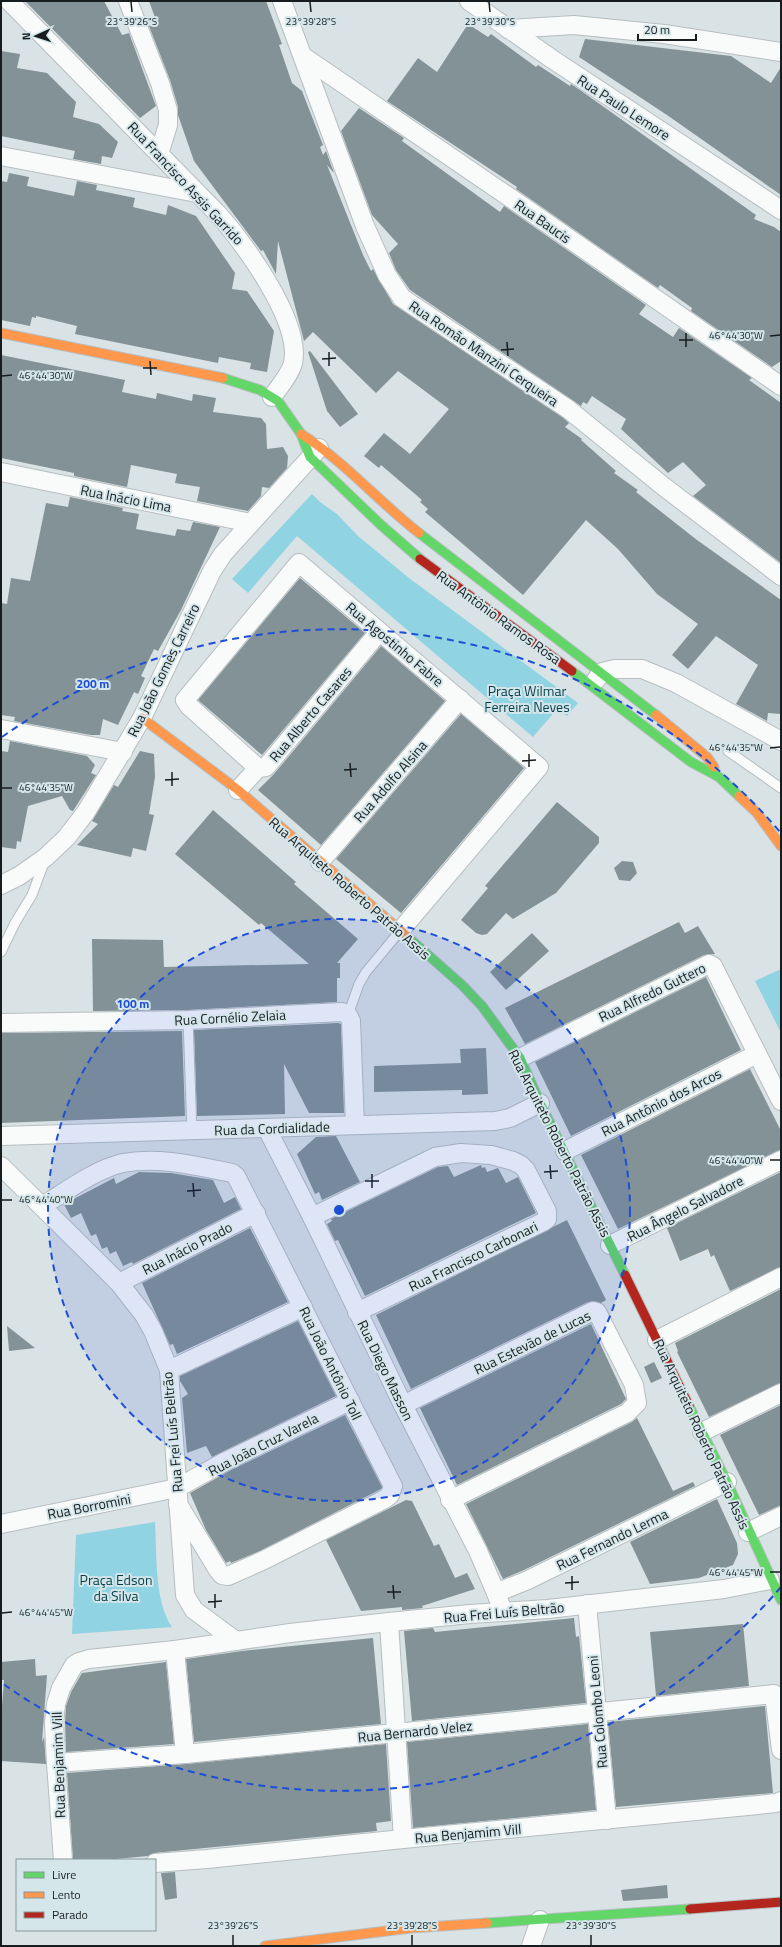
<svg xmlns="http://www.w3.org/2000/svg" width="782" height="1947" font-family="'Titillium Web',sans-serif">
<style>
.green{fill:#90d4e3}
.building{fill:#829296}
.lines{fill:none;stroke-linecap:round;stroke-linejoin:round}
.lane-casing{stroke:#b7bec0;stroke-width:11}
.street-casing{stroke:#b7bec0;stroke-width:20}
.fast-casing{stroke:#b7bec0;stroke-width:11}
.slow-casing{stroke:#b7bec0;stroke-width:11}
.jam-casing{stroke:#b7bec0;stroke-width:11}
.lane{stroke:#f9fbfb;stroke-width:9}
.street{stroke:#f9fbfb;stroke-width:18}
.fast{stroke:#63d668;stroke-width:9}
.slow{stroke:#ff974d;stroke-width:9}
.jam{stroke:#b3261e;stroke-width:9}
.ticks{fill:none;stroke:#171d1f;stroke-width:1.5}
.ring{fill:none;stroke:#1d4ed8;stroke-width:2;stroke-dasharray:7 5}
.labels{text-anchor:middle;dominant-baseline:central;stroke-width:4;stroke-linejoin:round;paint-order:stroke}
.street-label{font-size:14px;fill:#171d1f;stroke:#d4e6ea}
.park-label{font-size:14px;fill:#053e49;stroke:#d4e6ea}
.ticks-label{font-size:10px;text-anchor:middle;fill:#171d1f;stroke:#d4e6ea;stroke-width:4;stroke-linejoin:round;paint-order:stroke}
.centre{fill:#1d4ed8;stroke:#d4e6ea;stroke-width:2}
.ring-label{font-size:12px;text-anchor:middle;font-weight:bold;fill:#1d4ed8;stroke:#d4e6ea;stroke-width:4;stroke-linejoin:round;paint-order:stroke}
</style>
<rect width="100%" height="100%" fill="#d9e2e5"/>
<g class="green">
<path d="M312 494 320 502 337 514 358 536 409 578 578 703 567 716 557 709 533 737 297 536 248 593 232 579Z"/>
<path d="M781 969V1033L755 981Z"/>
<path d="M155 1522C157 1553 154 1601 172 1627L72 1634 76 1535Z"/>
</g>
<g class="building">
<path d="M25 1H104L122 35 129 33 156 106 140 118Z"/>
<path d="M149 1H266L282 44 279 45 292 83 302 91 323 145 320 147 323 155 326 151 334 173 327 165 363 255 371 271 373 269 393 304 562 417 569 423 565 427 582 439 581 440 616 471 614 473 638 490 636 492 697 540 781 600V714L768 713 767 721 736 704 758 665 716 636 688 669 672 655 698 624 657 594 618 549 586 520 523 595 425 512 428 509 420 502 422 500 381 465 379 468 364 456 384 433 410 454 449 409 398 371 376 393 313 332 304 341 278 241 276 274 263 250 261 251 194 161 178 115V107L170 80 149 26 157 23Z"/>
<path d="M468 24 488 37 491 34 536 67 538 65 570 86 571 84 580 90 756 215 754 219 774 227 781 232V361L772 367 691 311 692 308 660 285 658 288 516 189 517 187 387 101 418 58 437 72Z"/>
<path d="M585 39 731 56 771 83 781 67V195L667 115 579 57Z"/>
<path d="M1 51 20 54 17 68 47 73 76 102 73 117 99 124 118 142 112 158 102 156 101 164 73 159 75 151 1 136Z"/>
<path d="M359 108 404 138 402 141 500 212 504 206 646 305 639 314 673 337 679 328 752 378 749 380 781 403V563L693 496 706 485 683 462 668 473 621 429 626 419 592 396 587 404 583 402 581 406 410 290 396 270 389 253 398 244 372 215 341 131Z"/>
<path d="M9 173 29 177 27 186 74 196 77 181 97 185 96 190 135 198 133 207 166 215 168 205 196 216 235 273 232 289 247 291 274 331 267 372 250 369 251 363 219 357 218 363 75 334 77 326 36 316V318L32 317 30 326 1 320V181L7 182Z"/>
<path d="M310 351 358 414 340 427 327 411 308 352Z"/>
<path d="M1 355 125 380 122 392 156 399 157 393 192 401 193 394 216 398 213 412 261 418 266 424 267 449 283 447 288 456 287 468 269 488 262 487 261 496 248 511 197 501 200 487 175 483 177 474 131 465 127 487 74 476V473L1 458Z"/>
<path d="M70 497 123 508 122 511 139 514 136 529 175 536 177 529 190 531 193 522 220 527 181 610 158 651 154 649 141 676 145 678 138 694 134 692 118 725 103 719 100 735H91L14 721 15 717 1 715V603L7 604 11 578 30 581 46 503 68 507Z"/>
<path d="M300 578 365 633 262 755 198 700Z"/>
<path d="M381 646 445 701 321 845 258 790 274 774Z"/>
<path d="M461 714 524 768 401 913 336 859Z"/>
<path d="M10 741 87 756 95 765 91 773 96 775 73 811 70 810 62 796 28 806 21 842 17 841 16 849 1 847V751L8 752Z"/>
<path d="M140 751 154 754 155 777 149 814 154 815 146 851 133 848 131 857 77 845 98 824 92 821 114 785 118 787Z"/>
<path d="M557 802 599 837V843L556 893 513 919 506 913 487 934 482 935 476 933 461 920 488 888 485 886Z"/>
<path d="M213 810 296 882 294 884 358 939 337 963H340V978H337V1002L188 1010 93 1011 92 939 163 940 164 967 309 964 261 923 259 925 175 854Z"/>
<path d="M622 861 633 862 637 873 630 881 619 880 614 868Z"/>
<path d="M679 922 685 933 698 926 715 954 704 955 525 1044 505 1008Z"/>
<path d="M532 933 549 951 506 990 490 972Z"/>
<path d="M706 977 741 1050 571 1136 535 1062Z"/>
<path d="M338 1023 341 1024 344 1113H309L284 1064 285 1114 197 1116 194 1030Z"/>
<path d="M182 1031 185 1116 1 1123V1033Z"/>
<path d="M486 1048 488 1094 462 1095V1090L374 1092V1066L461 1063 460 1049Z"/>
<path d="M750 1069 781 1131V1150L618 1229 581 1155Z"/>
<path d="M336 1136 360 1182 322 1200 319 1192 315 1194 297 1154 316 1137Z"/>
<path d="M481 1165 482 1168 485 1167 487 1172 498 1168 506 1183 518 1177 536 1213 365 1296 338 1240 335 1241 327 1224 332 1221 331 1219 438 1167 448 1166 454 1177Z"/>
<path d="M139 1172 171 1173 213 1180 224 1203 235 1197 241 1209 133 1264 132 1262 123 1266 116 1251 110 1254 107 1247 102 1249 96 1234 91 1236 81 1213 71 1218 64 1204 114 1178 116 1184Z"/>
<path d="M781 1172V1267L730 1291 714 1255 711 1257 708 1249 680 1261 667 1228Z"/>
<path d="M567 1220 606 1300 601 1303 588 1302 411 1389 376 1315Z"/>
<path d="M250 1228 288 1302 177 1354 173 1344 170 1345 142 1283Z"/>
<path d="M781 1289V1383L709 1417 677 1352 678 1351 675 1343Z"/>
<path d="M298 1321 336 1396 212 1457 206 1446 187 1453 182 1398 188 1394 180 1381V1376Z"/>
<path d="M591 1324 626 1399 621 1404 457 1485 420 1408Z"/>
<path d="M7 1326 35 1348 9 1351Z"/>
<path d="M654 1362 662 1378 651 1383 644 1367Z"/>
<path d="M781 1405V1505L759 1515 720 1435Z"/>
<path d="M345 1415 382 1487 381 1489 260 1551 231 1563 230 1561 226 1563 206 1530 190 1493 231 1470Z"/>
<path d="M637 1418 673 1491 693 1482 695 1486 524 1570 503 1579 466 1504 632 1422Z"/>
<path d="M717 1499 737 1543 738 1554 733 1565 699 1578 650 1584 630 1542Z"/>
<path d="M406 1500 412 1501 434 1546 439 1544 455 1578 467 1573 475 1589 422 1606 423 1608 402 1610V1607L361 1611 326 1540Z"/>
<path d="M574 1618 576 1637 579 1636 586 1703 412 1721 404 1631 433 1628 435 1632Z"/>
<path d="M743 1624 749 1686 656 1696 650 1632Z"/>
<path d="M373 1638 381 1724 194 1742 186 1659 242 1651Z"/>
<path d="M35 1659 36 1676 47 1675 42 1742 44 1737 46 1764 1 1761V1719L4 1680H1V1662Z"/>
<path d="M166 1662 174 1744 66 1752 65 1723 66 1706 71 1692 82 1673Z"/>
<path d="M765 1706 773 1793 616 1807 608 1722Z"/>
<path d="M588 1724 596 1810 413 1828 407 1742Z"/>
<path d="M386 1744 391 1821 376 1823 377 1831 154 1853 148 1856 104 1860H73L67 1773 186 1764Z"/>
<path d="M175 1872 177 1898 165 1900 161 1873Z"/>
<path d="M667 1885 668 1898 623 1901 621 1890Z"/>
</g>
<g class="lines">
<defs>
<g id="lane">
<path d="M728 751 781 788"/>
<path d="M1 952 15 923 32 895 45 860"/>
<path d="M348 1015 359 984 366 972 400 931"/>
<path d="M188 1020 192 1131"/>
</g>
<g id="street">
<path d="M9 1 216 212C243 241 302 322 293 363 290 375 279 387 272 397"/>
<path d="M128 1 160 83 168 110V125L159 154"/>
<path d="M282 1 365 226 387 275 402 298 568 409 663 486 781 576"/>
<path d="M469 1 552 59 781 210"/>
<path d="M508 29 574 25 664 34 781 52"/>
<path d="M304 57 518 203 781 386"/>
<path d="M1 156 197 193"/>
<path d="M1 472 251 523"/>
<path d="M596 680 602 672 615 669H642L676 683 781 741"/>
<path d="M1 729 123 752"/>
<path d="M258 768 189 706 185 700 299 563 539 767 400 931"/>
<path d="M238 790 258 768 266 767 379 632"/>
<path d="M320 862 460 699"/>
<path d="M1 885 19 876 46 857 67 837 86 812 142 718 212 571 223 554 319 448"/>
<path d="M1 1023 188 1020 342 1012 348 1015 351 1021 355 1125"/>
<path d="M520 1058 709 964 713 966 781 1101"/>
<path d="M267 1129 312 1217 403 1405 478 1551 496 1593 503 1612"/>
<path d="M1 1136 495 1121 510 1118 540 1103"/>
<path d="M565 1151 757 1054"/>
<path d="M1 1166 119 1283 144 1315 153 1331 169 1370 185 1595 194 1610 236 1641"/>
<path d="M42 1206C65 1192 96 1169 123 1163 158 1156 197 1166 232 1173L236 1176 393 1486 390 1495 385 1499 264 1560 228 1576 222 1575 218 1570 178 1504"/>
<path d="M312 1217 435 1157 461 1153 491 1155 513 1161 521 1165 526 1170 547 1211V1219L543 1222 357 1312"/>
<path d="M610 1245 781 1160"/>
<path d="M119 1283 256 1213"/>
<path d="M657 1340 781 1277"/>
<path d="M169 1370 303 1307"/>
<path d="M403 1405 593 1311 597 1312 634 1385 637 1403 627 1413 450 1500"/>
<path d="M702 1432 781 1393"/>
<path d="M1 1524 177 1488 226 1461 350 1401"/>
<path d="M748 1532 781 1516"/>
<path d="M496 1593 528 1580 727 1482"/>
<path d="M587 1604 607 1820"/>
<path d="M389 1622 403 1839"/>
<path d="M175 1650 185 1754"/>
<path d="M56 1763 185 1754 525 1720 774 1694 781 1750"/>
<path d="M63 1860 56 1763 54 1723 56 1704 61 1688 74 1665 79 1662 89 1659 175 1650 290 1633 389 1622 470 1614 548 1609 724 1589 770 1580"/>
<path d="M155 1863 207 1859 403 1839 758 1805 776 1803 781 1801"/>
<path d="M531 1946 540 1920"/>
</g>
<g id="fast">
<path d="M223 378 260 390 278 401 301 434 310 457 381 525 420 559"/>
<path d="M419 533 656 715"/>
<path d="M572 671 691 762 719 777 739 796"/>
<path d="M410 939 462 985 482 1006 520 1058 540 1103 625 1275"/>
<path d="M689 1406 727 1482 781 1600"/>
<path d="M487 1923 690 1909"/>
</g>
<g id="slow">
<path d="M1 333 223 378"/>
<path d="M301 434C344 461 379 502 419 533"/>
<path d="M656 715 707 757 714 767"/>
<path d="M142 718 238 790 410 939"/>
<path d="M739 796 757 813 781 846"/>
<path d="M265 1946 411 1928 487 1923"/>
</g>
<g id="jam">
<path d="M420 559 572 671"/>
<path d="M625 1275 689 1406"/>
<path d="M690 1909 781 1902"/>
</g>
</defs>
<use href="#lane" class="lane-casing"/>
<use href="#street" class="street-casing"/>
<use href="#fast" class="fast-casing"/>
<use href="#slow" class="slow-casing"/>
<use href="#jam" class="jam-casing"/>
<use href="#lane" class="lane"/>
<use href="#street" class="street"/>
<use href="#fast" class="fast"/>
<use href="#slow" class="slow"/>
<use href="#jam" class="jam"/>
</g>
<path class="ticks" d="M131 2 132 12M310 2 311 12M489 2 490 12M686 333V347M770 336 780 335M679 340H693M507 342 508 356M501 350 514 349M329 352V366M322 359 336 358M150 361 151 375M143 368H157M2 376 12 375M770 748 780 747M529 754V767M522 761 536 760M350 763 351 777M344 770 357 769M172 772V786M165 780 179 779M2 788H12M770 1160H780M550 1165 551 1179M544 1172 558 1171M372 1174V1188M365 1181H379M193 1183 194 1197M187 1191 201 1190M2 1200H12M770 1572H780M572 1576V1590M565 1583 579 1582M393 1585 394 1599M387 1592H401M215 1594V1608M208 1602 222 1601M2 1613 12 1612M233 1935V1945M412 1935V1945M591 1935V1945"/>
<circle cx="339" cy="1210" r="291" fill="#1d4ed8" fill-opacity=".12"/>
<g class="ring">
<circle cx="339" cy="1210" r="291"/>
<path d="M781 1587A581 581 0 0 1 2 1683M2 737A581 581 0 0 1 781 833"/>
</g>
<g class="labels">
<g class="street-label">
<text transform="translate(624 107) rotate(33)">Rua Paulo Lemore</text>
<text transform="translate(186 183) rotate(47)">Rua Francisco Assis Garrido</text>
<text transform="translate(543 221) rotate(35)">Rua Baucis</text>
<text transform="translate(484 353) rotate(34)">Rua Romão Manzini Cerqueira</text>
<text transform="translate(126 498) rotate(11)">Rua Inácio Lima</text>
<text transform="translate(499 617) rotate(36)">Rua Antônio Ramos Rosa</text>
<text transform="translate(395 644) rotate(40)">Rua Agostinho Fabre</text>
<text transform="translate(163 670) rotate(-64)">Rua João Gomes Carreiro</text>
<text transform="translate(310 714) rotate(-50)">Rua Alberto Casares</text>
<text transform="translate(390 781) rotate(-49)">Rua Adolfo Alsina</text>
<text transform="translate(350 888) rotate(41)">Rua Arquiteto Roberto Patrão Assis</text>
<text transform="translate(652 992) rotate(-26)">Rua Alfredo Guttero</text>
<text transform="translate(230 1017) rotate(-3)">Rua Cornélio Zelaia</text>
<text transform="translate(661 1102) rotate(-27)">Rua Antônio dos Arcos</text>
<text transform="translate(272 1128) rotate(-2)">Rua da Cordialidade</text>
<text transform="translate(560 1143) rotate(63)">Rua Arquiteto Roberto Patrão Assis</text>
<text transform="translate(685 1208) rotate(-27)">Rua Ângelo Salvadore</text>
<text transform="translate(187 1248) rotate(-27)">Rua Inácio Prado</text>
<text transform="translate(473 1256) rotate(-26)">Rua Francisco Carbonari</text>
<text transform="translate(532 1342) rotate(-26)">Rua Estevão de Lucas</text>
<text transform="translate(331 1363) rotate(64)">Rua João Antônio Toll</text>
<text transform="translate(386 1370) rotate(64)">Rua Diego Masson</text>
<text transform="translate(172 1432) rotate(-95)">Rua Frei Luís Beltrão</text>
<text transform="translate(702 1434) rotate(65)">Rua Arquiteto Roberto Patrão Assis</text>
<text transform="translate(263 1444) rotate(-27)">Rua João Cruz Varela</text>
<text transform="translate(89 1506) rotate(-11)">Rua Borromini</text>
<text transform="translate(612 1539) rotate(-26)">Rua Fernando Lerma</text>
<text transform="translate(504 1612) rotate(-5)">Rua Frei Luís Beltrão</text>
<text transform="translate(597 1712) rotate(-95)">Rua Colombo Leoni</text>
<text transform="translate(415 1731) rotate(-6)">Rua Bernardo Velez</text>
<text transform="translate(58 1765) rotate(-92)">Rua Benjamim Vill</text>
<text transform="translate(468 1833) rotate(-5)">Rua Benjamim Vill</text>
</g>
<g class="park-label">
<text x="527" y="690">Praça Wilmar<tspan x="527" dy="16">Ferreira Neves</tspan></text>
<text x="116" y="1579">Praça Edson<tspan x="116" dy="16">da Silva</tspan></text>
</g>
</g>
<g class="ticks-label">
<text x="132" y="25">23°39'26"S</text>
<text x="311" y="25">23°39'28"S</text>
<text x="490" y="25">23°39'30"S</text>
<text x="736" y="339">46°44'30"W</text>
<text x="46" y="379">46°44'30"W</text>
<text x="736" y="751">46°44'35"W</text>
<text x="46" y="791">46°44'35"W</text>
<text x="736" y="1164">46°44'40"W</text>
<text x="46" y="1203">46°44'40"W</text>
<text x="736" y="1576">46°44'45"W</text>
<text x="46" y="1616">46°44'45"W</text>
<text x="233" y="1929">23°39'26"S</text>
<text x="412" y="1929">23°39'28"S</text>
<text x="591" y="1929">23°39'30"S</text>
</g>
<circle cx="339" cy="1210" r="6" class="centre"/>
<g class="ring-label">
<text x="93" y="688">200 m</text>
<text x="133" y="1008">100 m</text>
</g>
<rect width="782" height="1947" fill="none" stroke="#171d1f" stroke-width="4"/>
<rect x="16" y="1859" width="140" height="72" fill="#d4e6ea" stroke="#889699"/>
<rect x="24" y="1872" width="20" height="6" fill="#63d668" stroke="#889699"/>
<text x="52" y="1879" font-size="12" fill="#171d1f">Livre</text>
<rect x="24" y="1892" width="20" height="6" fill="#ff974d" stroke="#889699"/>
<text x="52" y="1899" font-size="12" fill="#171d1f">Lento</text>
<rect x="24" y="1912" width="20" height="6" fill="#b3261e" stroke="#889699"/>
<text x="52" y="1919" font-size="12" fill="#171d1f">Parado</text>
<g transform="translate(36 36) rotate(267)" stroke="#d4e6ea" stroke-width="3" paint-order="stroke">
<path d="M0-3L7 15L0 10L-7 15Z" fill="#171d1f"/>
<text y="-6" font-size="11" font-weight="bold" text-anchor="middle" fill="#171d1f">N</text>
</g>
<path d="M638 34v6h58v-6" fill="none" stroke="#171d1f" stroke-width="2"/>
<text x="644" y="34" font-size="12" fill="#171d1f" stroke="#d4e6ea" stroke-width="3" paint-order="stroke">20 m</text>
</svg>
